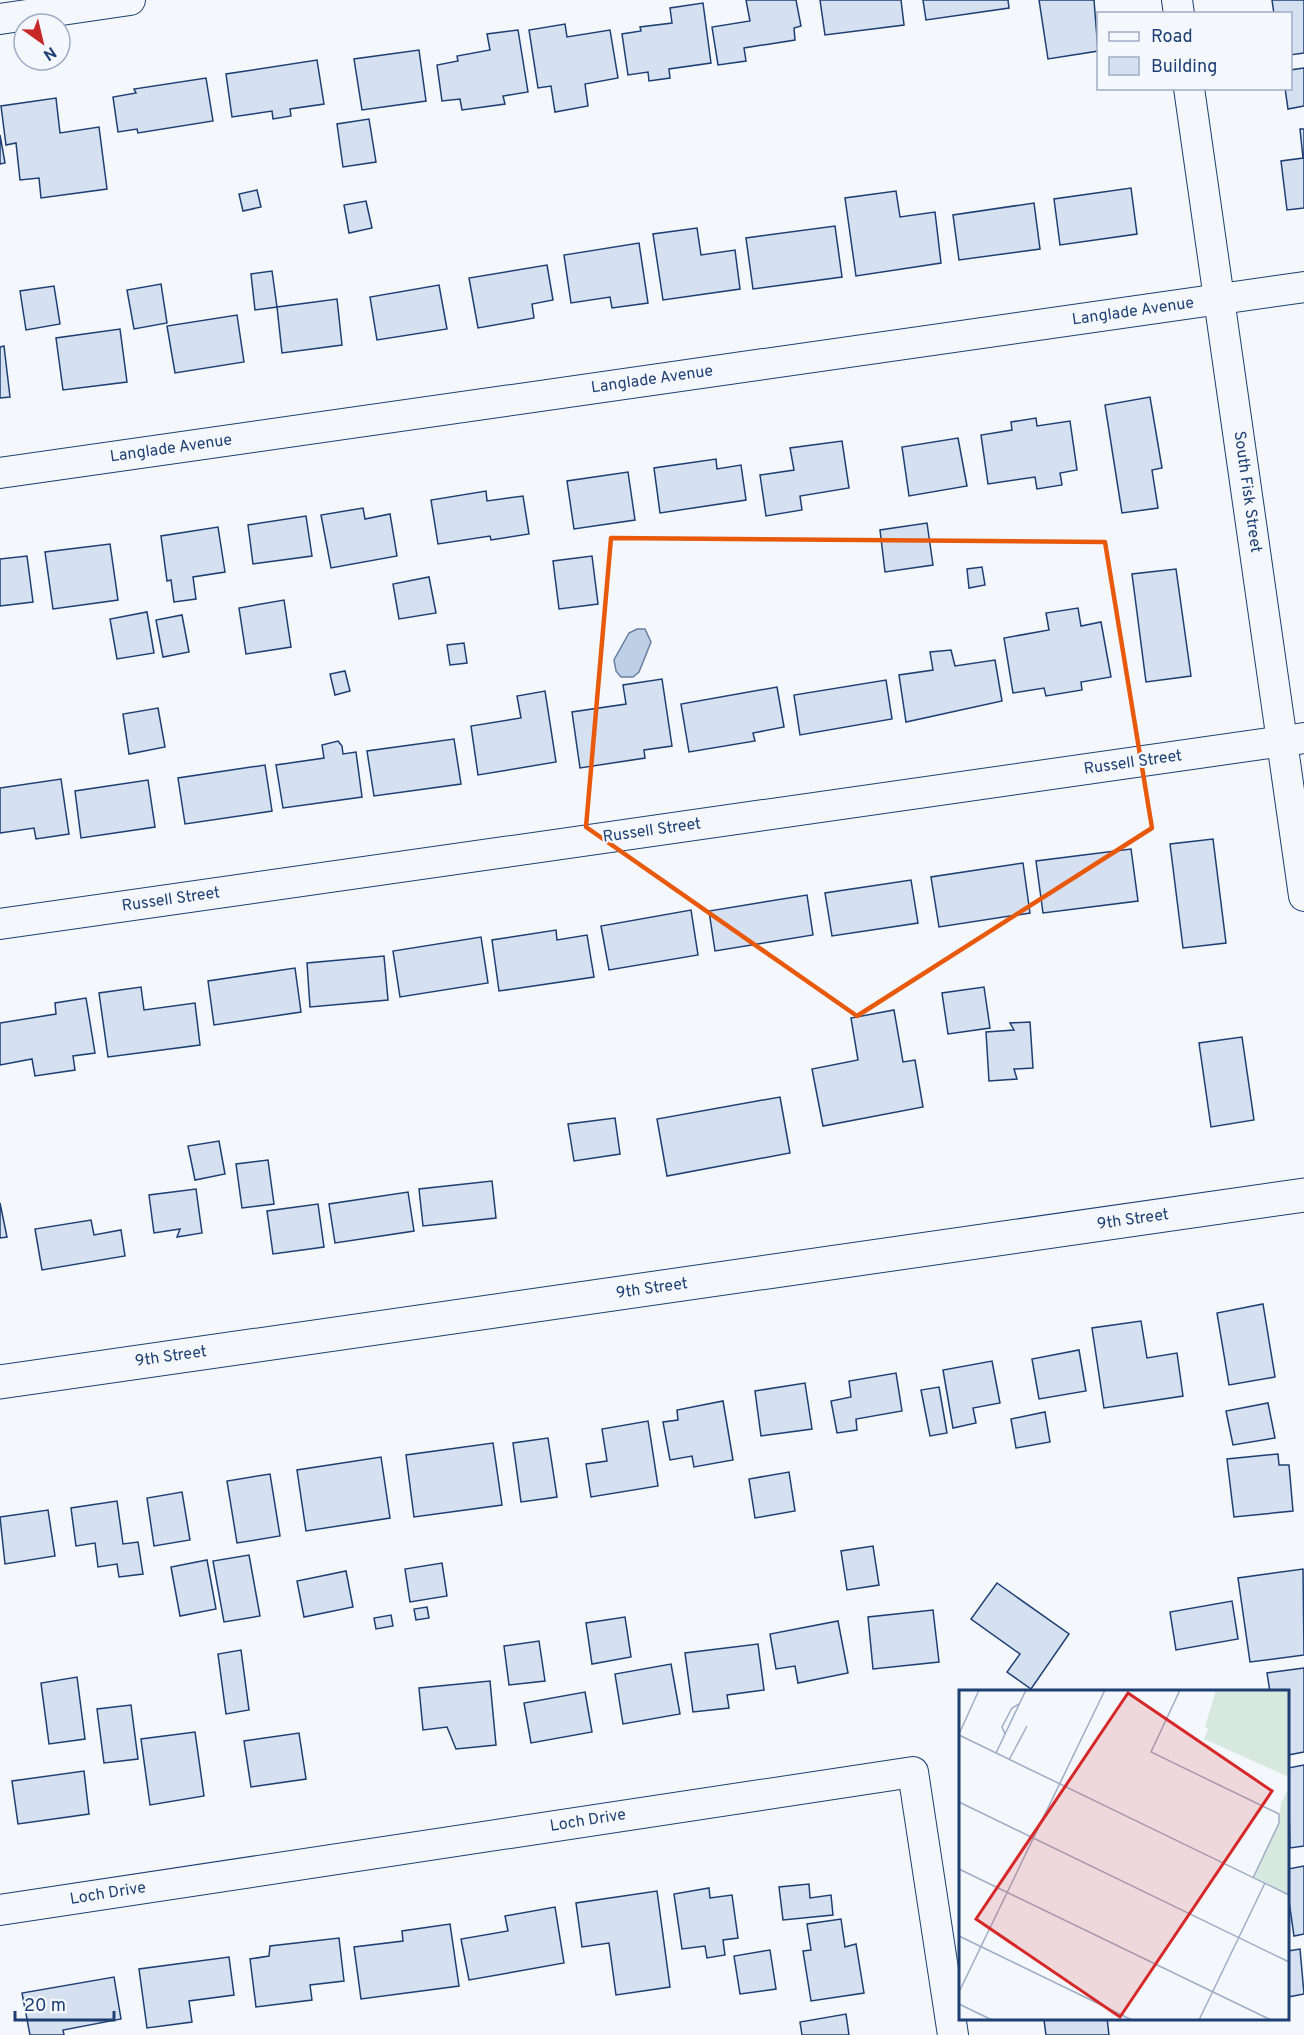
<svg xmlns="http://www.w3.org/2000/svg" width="1304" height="2035" font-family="Overpass,sans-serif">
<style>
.water{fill:#bed0e5;stroke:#687fa3;stroke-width:1.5}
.building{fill:#d5e0f0;stroke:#1d3f73;stroke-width:1.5}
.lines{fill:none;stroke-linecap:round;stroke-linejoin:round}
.street-casing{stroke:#1d3f73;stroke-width:32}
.secondary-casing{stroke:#1d3f73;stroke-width:35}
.street{stroke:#f4f7fb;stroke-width:30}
.secondary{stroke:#f4f7fb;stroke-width:33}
.marked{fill:none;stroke:#e8590c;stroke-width:4.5;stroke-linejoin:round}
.labels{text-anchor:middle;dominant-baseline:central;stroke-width:4.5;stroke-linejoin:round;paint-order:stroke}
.street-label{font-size:16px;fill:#1d3f73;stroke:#f4f7fb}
.inset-road{fill:none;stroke:#9eadc5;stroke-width:1.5}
.view{fill:#d62828;fill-opacity:0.15;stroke:#d62828;stroke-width:3}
.inset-edge{fill:none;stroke:#1d3f73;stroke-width:3}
</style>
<rect width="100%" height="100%" fill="#f4f7fb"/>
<path class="water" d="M637 629H645L651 642 639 672 633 677H621L616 671 614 660 629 633Z"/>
<g class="building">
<path d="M746 0H796L801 26 794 28 795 40 744 48 746 61 718 65 712 27 750 21Z"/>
<path d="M820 0H901L904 25 825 35Z"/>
<path d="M923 0H1008L1009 8 926 20Z"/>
<path d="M1039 0H1094L1098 51 1048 59Z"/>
<path d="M1272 0H1304V53L1290 55V14H1274Z"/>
<path d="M703 3 711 63 669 69 670 78 649 81 648 72 628 75 622 34 641 31 640 27 672 23 670 8Z"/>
<path d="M565 24 567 37 610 30 618 78 585 84 588 106 555 112 551 86 538 88 529 30Z"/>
<path d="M518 30 528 92 503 96 505 104 462 110 460 99 442 101 437 65 458 61 457 56 490 50 487 34Z"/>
<path d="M419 50 426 101 362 110 354 59Z"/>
<path d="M317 60 324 104 290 109 291 116 273 119 272 111 232 117 226 74Z"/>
<path d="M1304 68V106L1288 109 1285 88H1290V70Z"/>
<path d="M206 78 213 121 138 133 137 129 118 132 113 97 136 93 134 89Z"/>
<path d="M56 98 60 133 99 127 107 189 41 198 39 178 20 180 16 143 6 145 1 106Z"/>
<path d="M369 119 376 162 343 167 337 124Z"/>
<path d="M1300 129H1304V208L1287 210 1281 161 1303 158Z"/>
<path d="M0 135 5 163 0 164Z"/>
<path d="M1131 188 1137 234 1060 245 1054 199Z"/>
<path d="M257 190 261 207 243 211 239 194Z"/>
<path d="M896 191 900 217 935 212 941 263 856 276 845 198Z"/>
<path d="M366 201 372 228 349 233 344 205Z"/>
<path d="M1034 203 1040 249 959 260 953 215Z"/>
<path d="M835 226 842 277 753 289 746 238Z"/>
<path d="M697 228 701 255 735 250 740 289 663 300 653 234Z"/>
<path d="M639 243 648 303 612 308 610 297 571 303 564 255Z"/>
<path d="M547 265 553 300 532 304 534 318 478 328 469 278Z"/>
<path d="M272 271 277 307 255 310 251 274Z"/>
<path d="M161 284 167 323 134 329 127 290Z"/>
<path d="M439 285 447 329 377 340 370 297Z"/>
<path d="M54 286 60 324 26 330 20 291Z"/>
<path d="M337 299 342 345 282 353 277 307Z"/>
<path d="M237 315 244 362 175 373 167 326Z"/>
<path d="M120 329 127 382 63 390 56 338Z"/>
<path d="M4 346 10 397 0 398V347Z"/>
<path d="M1150 397 1162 468 1152 470 1158 508 1122 513 1105 405Z"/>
<path d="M1036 418 1037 426 1070 421 1077 470 1060 473 1062 485 1037 489 1035 477 988 484 981 435 1012 430 1011 422Z"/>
<path d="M958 438 967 486 909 496 902 447Z"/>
<path d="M842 441 849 488 800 496 802 510 766 516 760 475 794 470 790 448Z"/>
<path d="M716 459 717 469 741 465 746 500 660 513 654 468Z"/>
<path d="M628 472 635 520 574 529 567 481Z"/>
<path d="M486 491 487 501 523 496 529 534 491 540 490 536 438 544 431 500Z"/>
<path d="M363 508 365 519 390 514 397 556 331 568 321 515Z"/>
<path d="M306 516 312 556 253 564 248 525Z"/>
<path d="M927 523 933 565 885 572 880 530Z"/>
<path d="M218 527 225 572 193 577 196 599 174 602 171 580 167 581 161 536Z"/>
<path d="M110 544 118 600 53 609 45 552Z"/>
<path d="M27 556 33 602 0 606V559Z"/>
<path d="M592 556 598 604 559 609 553 561Z"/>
<path d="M982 567 985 585 969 588 967 569Z"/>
<path d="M1176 569 1191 676 1146 682 1132 574Z"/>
<path d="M429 577 436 613 399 619 393 584Z"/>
<path d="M284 600 291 647 246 654 239 608Z"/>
<path d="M1078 608 1081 626 1101 622 1111 677 1081 682 1082 690 1046 696 1044 688 1013 693 1004 638 1049 630 1046 613Z"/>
<path d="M147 612 154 653 117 659 110 619Z"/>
<path d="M182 615 189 652 163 657 156 620Z"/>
<path d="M464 643 467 663 450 665 447 645Z"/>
<path d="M951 650 955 666 995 660 1002 701 906 722 899 675 933 670 930 652Z"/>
<path d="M345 671 350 691 335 695 330 674Z"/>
<path d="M662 679 672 746 644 750 645 758 580 768 572 712 626 704 623 685Z"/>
<path d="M886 680 892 719 800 735 794 695Z"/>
<path d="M777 687 784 727 753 733 755 741 689 752 681 704Z"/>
<path d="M545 691 556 762 478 775 471 726 521 718 517 696Z"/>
<path d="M158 708 165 747 129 754 123 714Z"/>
<path d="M454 739 461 784 374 796 367 751Z"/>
<path d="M338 741 342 746 343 754 356 752 362 797 283 808 276 765 324 758 322 745Z"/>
<path d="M265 765 272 811 185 824 178 778Z"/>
<path d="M61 779 69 834 36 839 34 828 0 833V788Z"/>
<path d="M148 780 155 827 81 838 75 791Z"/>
<path d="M1213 839 1226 943 1183 948 1170 844Z"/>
<path d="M1131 849 1138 901 1043 913 1036 861Z"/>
<path d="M1023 863 1030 913 939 927 931 877Z"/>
<path d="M911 880 918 923 832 936 825 893Z"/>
<path d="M807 895 813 935 715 951 709 911Z"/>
<path d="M691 910 698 955 609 970 601 926Z"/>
<path d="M556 930 557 940 587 935 594 977 499 991 492 940Z"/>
<path d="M481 937 488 983 400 997 393 951Z"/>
<path d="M384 956 388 1000 310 1007 307 963Z"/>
<path d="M295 968 301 1012 214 1025 208 981Z"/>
<path d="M141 987 144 1010 195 1003 200 1045 108 1057 99 993Z"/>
<path d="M984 987 990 1028 948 1034 942 993Z"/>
<path d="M86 998 95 1053 73 1056 75 1070 35 1076 32 1059 0 1065V1023L56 1014 55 1003Z"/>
<path d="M894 1010 903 1062 915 1060 923 1107 823 1126 812 1069 858 1060 851 1018Z"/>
<path d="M1030 1022 1033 1068 1014 1069 1017 1079 989 1081 986 1032 1014 1030 1010 1023Z"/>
<path d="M1242 1037 1254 1120 1211 1127 1199 1043Z"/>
<path d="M780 1097 790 1153 667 1176 657 1119Z"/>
<path d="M615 1118 620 1154 574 1161 568 1124Z"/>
<path d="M219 1141 225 1174 195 1180 188 1146Z"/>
<path d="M268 1160 274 1204 242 1208 236 1164Z"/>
<path d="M492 1181 496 1218 423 1226 419 1189Z"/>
<path d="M196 1189 202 1233 177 1237 180 1229 154 1233 149 1195Z"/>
<path d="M408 1192 414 1231 335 1243 329 1204Z"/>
<path d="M0 1203 7 1237 0 1238Z"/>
<path d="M318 1204 324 1247 273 1254 267 1211Z"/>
<path d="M91 1220 94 1235 121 1230 125 1256 42 1270 35 1229Z"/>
<path d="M1263 1304 1275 1377 1229 1385 1217 1313Z"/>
<path d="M1141 1321 1147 1358 1177 1353 1183 1396 1104 1408 1092 1328Z"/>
<path d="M1079 1350 1086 1391 1039 1399 1032 1359Z"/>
<path d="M992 1361 1000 1403 973 1408 976 1423 953 1428 943 1370Z"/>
<path d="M896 1373 902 1411 856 1419 857 1430 837 1433 831 1401 851 1397 849 1381Z"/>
<path d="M805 1383 812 1429 761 1436 755 1391Z"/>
<path d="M939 1387 947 1433 930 1436 921 1390Z"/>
<path d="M723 1401 733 1460 694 1467 692 1456 670 1460 663 1422 678 1420 677 1410Z"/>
<path d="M1268 1403 1275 1438 1233 1445 1226 1411Z"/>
<path d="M1045 1412 1050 1442 1016 1448 1011 1419Z"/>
<path d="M648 1421 658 1486 591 1497 586 1464 607 1461 602 1429Z"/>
<path d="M548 1438 557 1497 521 1502 513 1443Z"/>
<path d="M493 1443 502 1505 414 1517 406 1455Z"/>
<path d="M1278 1454 1279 1465H1289L1293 1511 1234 1517 1227 1459Z"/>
<path d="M381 1457 390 1518 306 1531 297 1470Z"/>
<path d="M789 1472 795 1511 755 1518 749 1479Z"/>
<path d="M270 1474 280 1536 237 1543 227 1481Z"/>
<path d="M182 1492 190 1540 154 1546 147 1498Z"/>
<path d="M117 1501 123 1544 138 1542 143 1574 119 1577 117 1564 98 1567 95 1543 76 1546 71 1508Z"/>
<path d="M48 1510 55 1556 5 1564 0 1517Z"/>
<path d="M873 1546 879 1585 847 1590 841 1551Z"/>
<path d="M249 1555 260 1616 224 1622 213 1561Z"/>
<path d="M207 1560 216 1609 180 1616 171 1567Z"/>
<path d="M442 1563 447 1596 410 1602 405 1569Z"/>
<path d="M1303 1569 1304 1655 1250 1662 1238 1578Z"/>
<path d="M346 1571 353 1607 304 1617 297 1581Z"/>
<path d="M997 1583 1069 1634 1031 1689 1007 1672 1020 1654 971 1619Z"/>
<path d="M1232 1601 1238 1639 1176 1650 1170 1612Z"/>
<path d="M427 1607 429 1618 416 1620 414 1609Z"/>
<path d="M933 1610 939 1662 873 1669 868 1617Z"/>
<path d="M391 1615 393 1626 376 1629 374 1618Z"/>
<path d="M625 1617 631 1657 592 1664 586 1623Z"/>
<path d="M838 1621 848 1673 798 1683 795 1666 776 1669 770 1634Z"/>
<path d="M539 1641 545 1681 509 1685 504 1646Z"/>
<path d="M758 1644 764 1690 727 1695 729 1708 693 1712 685 1653Z"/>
<path d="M241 1650 249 1710 226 1714 218 1654Z"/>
<path d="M671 1664 680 1714 623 1724 615 1674Z"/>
<path d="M1304 1668V1752L1288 1755V1692H1270L1267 1673Z"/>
<path d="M77 1677 85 1739 49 1744 41 1683Z"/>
<path d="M490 1681 496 1745 456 1749 447 1727 423 1730 419 1688Z"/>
<path d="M585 1692 592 1732 531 1743 524 1703Z"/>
<path d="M131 1705 138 1759 104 1763 97 1709Z"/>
<path d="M195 1732 204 1796 150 1805 141 1739Z"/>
<path d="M299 1733 306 1779 251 1787 244 1741Z"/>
<path d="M1304 1765V1846L1290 1848 1288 1768Z"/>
<path d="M84 1771 89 1814 18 1824 12 1781Z"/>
<path d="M1304 1866V1934L1294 1936 1288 1894V1869Z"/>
<path d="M809 1884 810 1898 831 1895 833 1915 783 1920 779 1887Z"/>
<path d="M709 1888 710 1898 732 1895 738 1938 723 1940 725 1955 707 1958 705 1946 682 1949 674 1894Z"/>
<path d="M657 1891 670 1987 616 1995 609 1943 582 1947 576 1903Z"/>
<path d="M555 1907 564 1963 469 1980 461 1939 508 1931 505 1916Z"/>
<path d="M841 1919 845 1947 856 1944 864 1993 811 2001 803 1951 811 1950 807 1924Z"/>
<path d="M450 1924 459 1986 361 1999 354 1947 403 1941 402 1931Z"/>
<path d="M339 1938 344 1981 310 1985 312 2000 256 2007 250 1959 269 1956 270 1946Z"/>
<path d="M1300 1949 1304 1994 1288 1997V1951Z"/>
<path d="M770 1950 776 1989 740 1994 734 1956Z"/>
<path d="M229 1957 234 1995 189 2001 192 2022 147 2028 139 1969Z"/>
<path d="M114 1977 121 2019 63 2030 64 2035H30L22 1993Z"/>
<path d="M846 2014 849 2035H802L800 2022Z"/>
<path d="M1107 2018 1109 2035H1046L1044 2020Z"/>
</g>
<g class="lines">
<defs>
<g id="street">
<path d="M1177 0 1179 14"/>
<path d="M0 19 130 0"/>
<path d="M1189 88 1304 896"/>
<path d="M0 473 1304 287"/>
<path d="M0 924 1304 738"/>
<path d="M0 1910 913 1772 953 2035"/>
</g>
<path id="secondary" d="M0 1382 1304 1195"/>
</defs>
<use href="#street" class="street-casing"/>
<use href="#secondary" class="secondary-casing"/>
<use href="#street" class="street"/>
<use href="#secondary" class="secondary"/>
</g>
<path class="marked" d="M611 538 1105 542 1152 828 857 1016 586 827Z"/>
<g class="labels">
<g class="street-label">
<text transform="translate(1133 312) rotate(-8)">Langlade Avenue</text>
<text transform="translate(652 380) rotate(-8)">Langlade Avenue</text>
<text transform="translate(171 449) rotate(-8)">Langlade Avenue</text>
<text transform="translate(1247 492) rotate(82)">South Fisk Street</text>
<text transform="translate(1133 763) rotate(-8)">Russell Street</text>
<text transform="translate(652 831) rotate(-8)">Russell Street</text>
<text transform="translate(171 900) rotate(-8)">Russell Street</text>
<text transform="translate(1133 1220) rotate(-8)">9th Street</text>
<text transform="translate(652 1289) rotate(-8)">9th Street</text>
<text transform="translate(171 1357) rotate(-8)">9th Street</text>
<text transform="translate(588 1821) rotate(-9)">Loch Drive</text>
<text transform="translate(108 1894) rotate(-9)">Loch Drive</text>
</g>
</g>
<g transform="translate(959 1690)">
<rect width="330" height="330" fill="#f4f7fb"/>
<path d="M266 0H330V87L245 49ZM330 98V205L294 188 320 133 322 113Z" fill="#d7e8df"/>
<path d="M257 0H330V78L321 70 301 67 271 42 257 43 246 37ZM330 161V198L313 190 312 184 320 165Z" fill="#d7e8df"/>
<path class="inset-road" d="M221 0 192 62 320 124V133L294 188M0 44 20 0M46 44 43 37 53 18 60 14M0 45 330 205M37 63 67 0M50 70 68 36M0 112 330 272M0 179 312 330M0 246 173 330M0 302 146 0M0 314 33 330M240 330 306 193"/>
<path class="view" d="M169 3 313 101 161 327 17 229Z"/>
<rect width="330" height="330" class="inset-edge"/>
</g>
<rect x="1097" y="12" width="195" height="78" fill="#f4f7fb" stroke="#9eadc5" stroke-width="1.5"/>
<rect x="1109" y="32" width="30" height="9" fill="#f4f7fb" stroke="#9eadc5" stroke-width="1.5"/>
<text x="1151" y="42" font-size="18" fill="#1d3f73">Road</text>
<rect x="1109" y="57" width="30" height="18" fill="#d5e0f0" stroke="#9eadc5" stroke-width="1.5"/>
<text x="1151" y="72" font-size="18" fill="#1d3f73">Building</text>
<g transform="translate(42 42) rotate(146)"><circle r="28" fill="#f4f7fb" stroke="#9eadc5" stroke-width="1.5"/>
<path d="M0-4.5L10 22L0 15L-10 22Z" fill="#c62828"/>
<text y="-9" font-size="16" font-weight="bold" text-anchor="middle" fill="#1d3f73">N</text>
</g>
<path d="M15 2011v9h99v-9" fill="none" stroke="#1d3f73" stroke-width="3"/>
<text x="24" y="2011" font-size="18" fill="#1d3f73" stroke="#f4f7fb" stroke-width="4.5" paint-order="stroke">20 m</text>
</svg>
